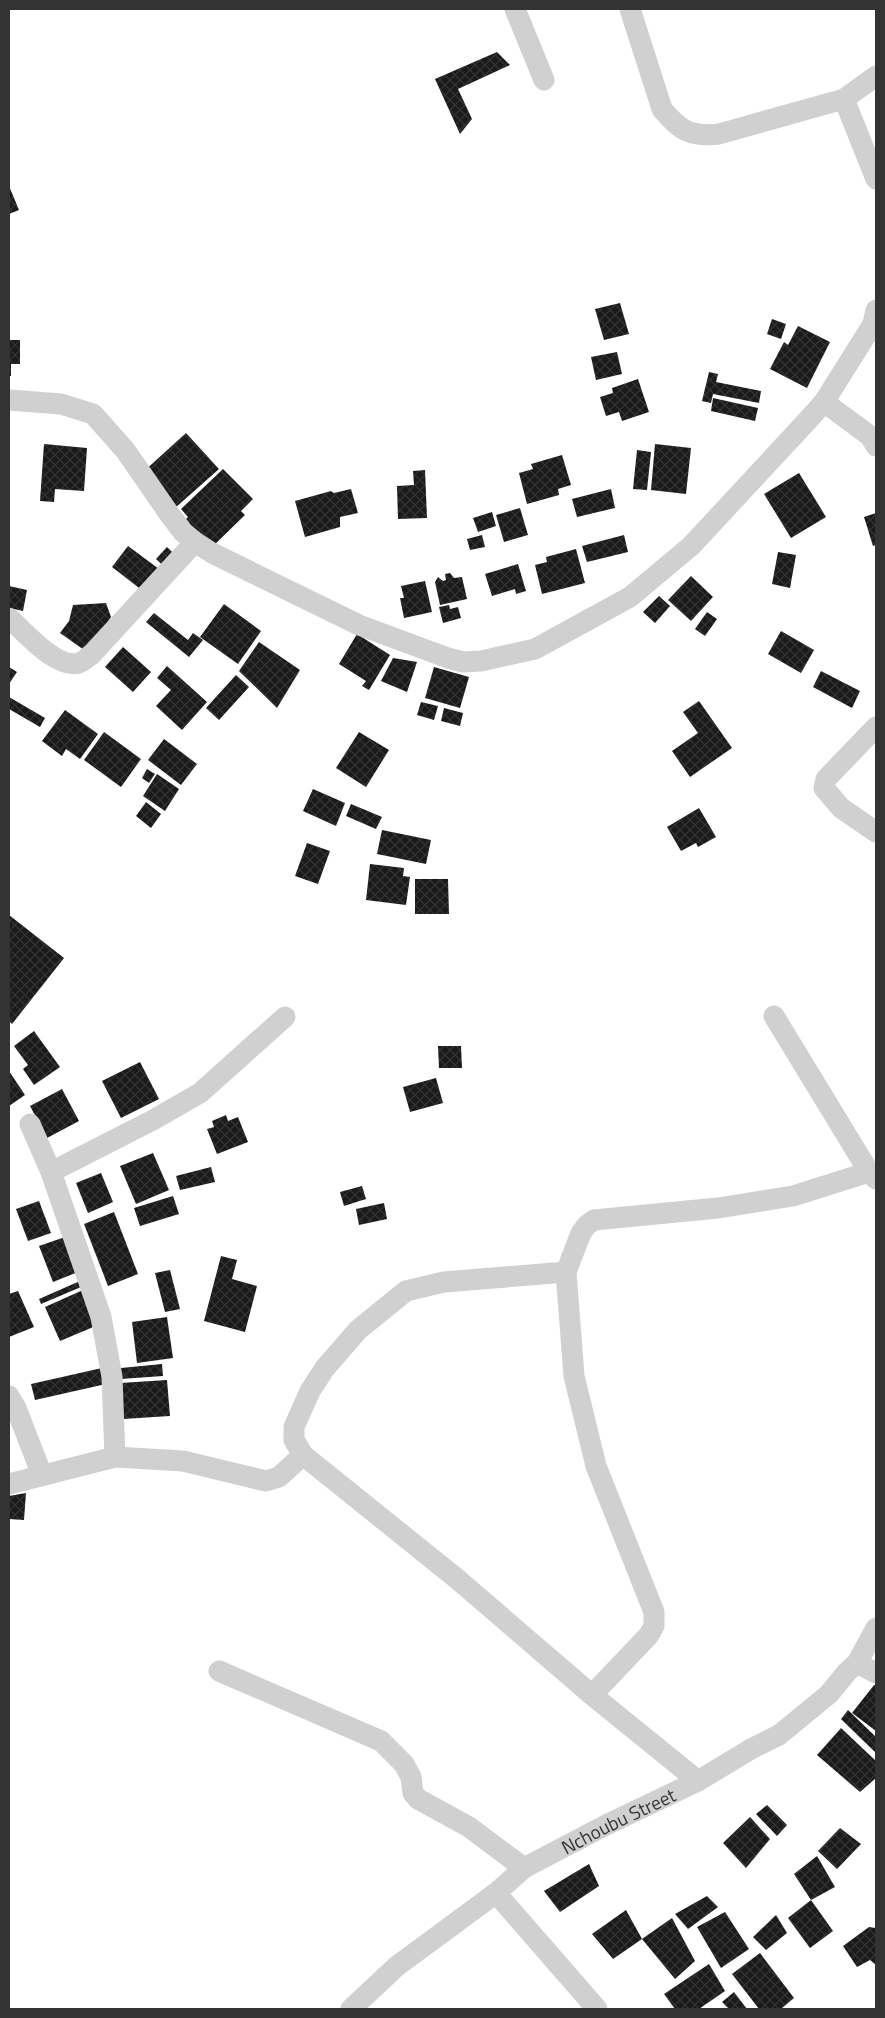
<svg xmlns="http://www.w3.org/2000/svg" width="885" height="2018" font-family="'Titillium Web',sans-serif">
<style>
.building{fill:url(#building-cross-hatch)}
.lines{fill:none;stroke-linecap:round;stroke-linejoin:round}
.minor{stroke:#d0d0d0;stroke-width:21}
.labels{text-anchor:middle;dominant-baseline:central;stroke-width:5;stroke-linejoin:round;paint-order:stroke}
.street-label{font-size:19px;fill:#333;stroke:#fff}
</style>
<defs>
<pattern id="building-cross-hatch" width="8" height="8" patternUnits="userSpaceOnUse" patternTransform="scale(1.25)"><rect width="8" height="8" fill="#1a1a1a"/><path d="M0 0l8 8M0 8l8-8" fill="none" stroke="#333"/></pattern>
</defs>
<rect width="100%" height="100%" fill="#fff"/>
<g class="building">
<path d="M497 52 510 65 458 89 472 119 460 134 435 79Z"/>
<path d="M9 186 19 210 9 214Z"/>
<path d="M620 303 629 334 604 340 595 309Z"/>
<path d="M772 319 786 324 781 339 767 334Z"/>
<path d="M798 326 830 342 807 388 770 369 784 342 788 345Z"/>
<path d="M9 340H20V364H11V376H9Z"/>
<path d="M617 352 622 374 596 380 591 357Z"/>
<path d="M709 372 718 374 716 382 761 391 759 403 713 394 711 403 702 401Z"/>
<path d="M638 379 649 412 622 421 619 412 606 416 600 397 613 393 612 388Z"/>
<path d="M713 398 758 408 755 421 711 411Z"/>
<path d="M186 433 219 469 175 508 142 473Z"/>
<path d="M44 444 87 448 84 491 55 489 54 502 40 501Z"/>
<path d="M655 444 691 448 686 494 651 490Z"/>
<path d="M637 450 651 452 647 490 633 489Z"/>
<path d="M562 455 571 485 558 489 559 495 527 504 519 473 533 469 531 464Z"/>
<path d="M223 469 253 499 241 511 245 515 207 552 181 524 188 517 181 509Z"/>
<path d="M425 470 427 518 398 519 397 486 414 485 413 471Z"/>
<path d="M799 473 826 517 791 538 764 494Z"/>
<path d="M351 489 358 513 340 517V527L305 537 295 501 331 491 334 493Z"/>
<path d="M611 489 615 508 577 517 572 499Z"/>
<path d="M520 508 528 535 504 542 496 515Z"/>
<path d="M492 512 496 526 478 532 473 518Z"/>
<path d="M876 513V545L873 546 864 517Z"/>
<path d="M482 535 485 547 470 550 467 539Z"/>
<path d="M624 535 628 552 587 562 582 546Z"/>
<path d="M128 546 159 569 143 591 112 567Z"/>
<path d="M167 547 183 562 172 574 156 559Z"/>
<path d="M576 549 585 583 542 594 535 565 547 562 546 557Z"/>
<path d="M778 552 796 555 790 588 772 584Z"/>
<path d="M518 564 526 591 516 594 515 589 492 596 485 574Z"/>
<path d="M450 573 454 578 462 577 467 599 440 605 435 582 438 577 443 581 446 580 445 574Z"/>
<path d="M691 576 713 597 691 621 668 600Z"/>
<path d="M425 581 432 612 404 618 400 598H404L401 586Z"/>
<path d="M9 586 27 590 23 611 14 609 12 617 9 616Z"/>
<path d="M659 596 670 606 655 623 643 612Z"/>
<path d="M106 603 111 617 87 652 60 633 69 621 73 605Z"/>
<path d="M224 604 261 631 238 664 200 637Z"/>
<path d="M449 605 450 609 458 607 461 618 443 623 439 607Z"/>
<path d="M707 612 717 619 705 636 695 629Z"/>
<path d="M154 613 188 640 193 633 203 640 189 657 146 622Z"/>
<path d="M781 631 814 650 801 673 768 654Z"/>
<path d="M357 634 390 655 369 690 362 686 366 681 339 664Z"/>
<path d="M259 642 300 670 277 708 239 671Z"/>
<path d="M123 647 151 672 133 692 105 667Z"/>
<path d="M393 658 417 662 407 692 381 681Z"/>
<path d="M167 666 207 702 182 730 156 706 171 690 157 678Z"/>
<path d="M9 667 17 672 9 684Z"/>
<path d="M434 667 469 677 460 708 425 698Z"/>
<path d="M821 671 860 691 852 708 813 687Z"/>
<path d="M236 675 249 687 219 720 206 708Z"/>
<path d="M9 697 45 718 40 727 9 709Z"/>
<path d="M699 701 732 748 690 777 672 751 698 733 683 712Z"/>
<path d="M421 702 438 706 434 720 417 715Z"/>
<path d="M444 708 463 713 460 726 441 721Z"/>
<path d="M65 710 98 734 80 759 66 749 62 756 42 741Z"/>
<path d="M104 732 141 759 121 787 84 760Z"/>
<path d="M359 732 389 750 366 787 336 768Z"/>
<path d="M164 739 197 764 181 785 148 760Z"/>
<path d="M147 769 155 774 149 783 142 778Z"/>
<path d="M157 774 179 789 165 811 143 796Z"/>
<path d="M313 789 345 803 336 826 303 811Z"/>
<path d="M146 802 161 814 151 828 136 816Z"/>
<path d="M351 804 382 817 376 829 346 816Z"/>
<path d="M699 808 716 837 698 847 696 843 681 851 667 827Z"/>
<path d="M382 830 431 840 426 864 377 854Z"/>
<path d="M307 843 330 851 318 884 295 876Z"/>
<path d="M370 864 404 868 403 876 410 877 406 905 366 900Z"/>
<path d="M415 879H448L449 914H415Z"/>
<path d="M9 915 64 958 12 1024 9 1021Z"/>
<path d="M34 1031 60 1067 34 1085 23 1069 28 1065 14 1046Z"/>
<path d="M438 1046H461L462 1068H439Z"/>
<path d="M140 1062 159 1099 121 1118 102 1081Z"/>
<path d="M9 1071 25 1095 9 1106Z"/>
<path d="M436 1078 443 1103 410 1112 403 1087Z"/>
<path d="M62 1089 79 1121 47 1138 30 1106Z"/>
<path d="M226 1115 228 1121 238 1117 248 1142 217 1154 207 1129 214 1127 212 1121Z"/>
<path d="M153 1153 169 1190 136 1204 120 1166Z"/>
<path d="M211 1167 215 1182 180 1190 176 1176Z"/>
<path d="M101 1173 113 1202 88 1213 76 1183Z"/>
<path d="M362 1186 366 1199 344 1206 340 1192Z"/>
<path d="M173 1196 179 1214 140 1226 134 1208Z"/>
<path d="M39 1201 51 1233 28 1241 16 1209Z"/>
<path d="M384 1203 387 1219 359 1225 356 1209Z"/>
<path d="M114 1212 138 1274 108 1286 84 1224Z"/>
<path d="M65 1237 78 1272 53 1282 39 1246Z"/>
<path d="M221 1256 237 1260 232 1279 257 1286 245 1332 204 1321Z"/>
<path d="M170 1270 180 1309 165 1312 155 1273Z"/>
<path d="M80 1281 81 1287 41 1304 39 1299Z"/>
<path d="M83 1290 98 1325 60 1341 45 1307Z"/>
<path d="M18 1291 34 1327 9 1337V1294Z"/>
<path d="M167 1317 173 1358 137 1363 132 1322Z"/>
<path d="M162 1364 163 1376 121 1379V1368Z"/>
<path d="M102 1368 106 1384 35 1400 31 1384Z"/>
<path d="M167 1380 170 1416 123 1419 120 1383Z"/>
<path d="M26 1493 24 1520 9 1519V1496Z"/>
<path d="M874 1685H876V1731L852 1713Z"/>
<path d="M848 1710 876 1737V1753L841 1719Z"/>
<path d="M841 1728 876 1761V1778L860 1792 817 1755Z"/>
<path d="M767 1805 787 1825 777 1836 756 1814Z"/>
<path d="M750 1817 770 1839 746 1868 723 1843Z"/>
<path d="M840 1828 861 1844 837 1869 818 1851Z"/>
<path d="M817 1856 835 1887 811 1900 794 1874Z"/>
<path d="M589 1864 599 1886 560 1912 544 1891Z"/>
<path d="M707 1896 718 1907 688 1929 675 1914Z"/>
<path d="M811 1900 833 1931 810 1948 788 1918Z"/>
<path d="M626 1910 642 1939 613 1959 592 1934Z"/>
<path d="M725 1912 749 1949 721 1968 697 1927Z"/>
<path d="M776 1915 787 1933 766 1950 753 1937Z"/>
<path d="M672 1918 695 1961 675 1979 642 1939Z"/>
<path d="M869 1927 876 1928V1965L870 1960 857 1967 843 1946Z"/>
<path d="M760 1953 794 1998 781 2009H759L732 1974Z"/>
<path d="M709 1964 725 1991 699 2009H675L664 1994Z"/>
<path d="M734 1992 747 2009H729L722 2002Z"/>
</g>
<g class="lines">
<g class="minor">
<path d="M515 9 544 80"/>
<path d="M630 9 662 109C680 131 691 137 719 134L844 99"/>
<path d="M876 76 844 99 876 179"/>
<path d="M9 400 61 404 93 414 125 450 170 515 183 532 195 542 212 553 359 625 448 658 463 662 481 661 535 649 630 597 691 546 808 420 824 402 873 324 876 310"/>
<path d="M824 402 870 436 876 446"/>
<path d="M9 618C24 631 57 670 79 663 83 662 88 657 92 654L195 542"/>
<path d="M876 727 826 779 824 788 841 808 876 832"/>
<path d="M774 1016 869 1172"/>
<path d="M30 1124 51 1172 101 1317 112 1377 115 1457"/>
<path d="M51 1172 153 1120 200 1093 285 1017"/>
<path d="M566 1272 444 1282 406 1291 358 1330 325 1368 310 1391 294 1427V1440L303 1455 456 1578 592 1695 698 1781"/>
<path d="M9 1396 16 1408 42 1475"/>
<path d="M9 1484 115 1457 183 1461 266 1481 279 1477 303 1455"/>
<path d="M857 1663 876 1673"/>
<path d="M219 1671 381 1741 404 1764 411 1777 413 1793 418 1799 469 1827 524 1868"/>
<path d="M592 1695 649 1635 654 1626V1612L596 1466 574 1376 566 1272 581 1233 587 1225 594 1220 718 1208 793 1196 869 1172 876 1179"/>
<path d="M496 1893 597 2009"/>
<path id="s1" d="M351 2009 397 1966 496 1893 524 1868 606 1825 698 1781 751 1749 779 1735 829 1694 847 1672 857 1663 876 1628"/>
</g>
</g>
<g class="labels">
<g class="street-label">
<text stroke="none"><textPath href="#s1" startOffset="329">Nchoubu Street</textPath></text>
</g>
</g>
<rect width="885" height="2018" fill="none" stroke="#333333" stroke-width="20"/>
</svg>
